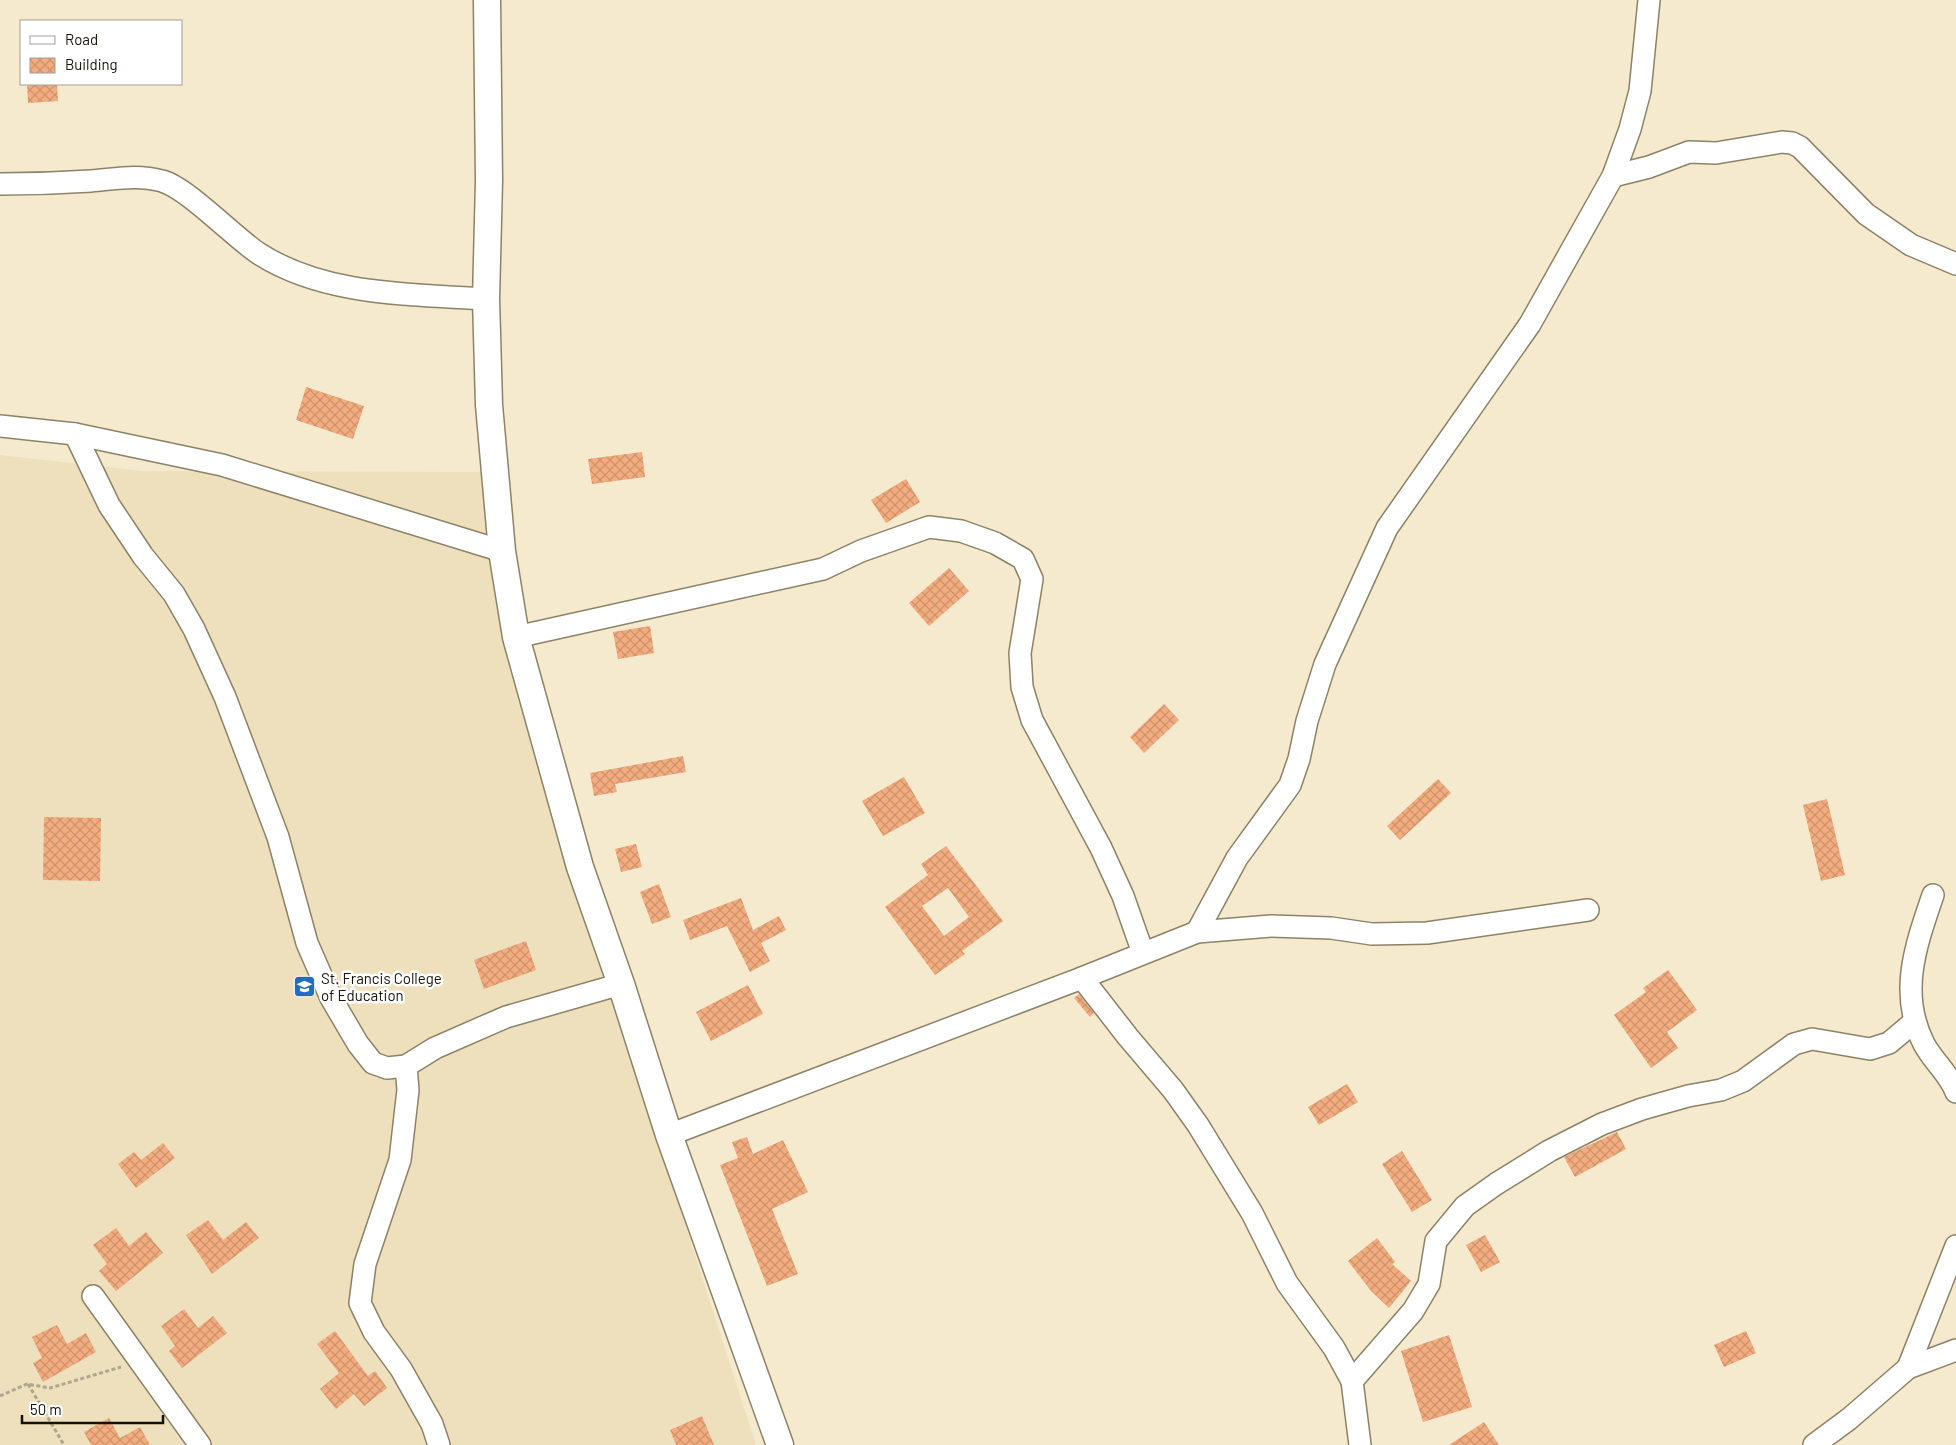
<svg xmlns="http://www.w3.org/2000/svg" width="1956" height="1445" font-family="Barlow,sans-serif">
<style>
.built{fill:#eee0bc}
.building{fill:url(#building-cross-hatch);fill-rule:evenodd}
.lines{fill:none;stroke-linecap:round;stroke-linejoin:round}
.minor-casing{stroke:#8c8267;stroke-width:24}
.major-casing{stroke:#8c8267;stroke-width:29}
.path{stroke:#afa68f;stroke-width:3;stroke-dasharray:4 2.5;stroke-linecap:butt}
.minor{stroke:#fff;stroke-width:21}
.major{stroke:#fff;stroke-width:26}
.labels{text-anchor:middle;dominant-baseline:central;stroke-width:5;stroke-linejoin:round;paint-order:stroke}
.poi-label{font-size:15px;fill:#161208;stroke:#fff;text-anchor:start}
</style>
<defs>
<pattern id="building-cross-hatch" width="8" height="8" patternUnits="userSpaceOnUse" patternTransform="scale(1.25)"><rect width="8" height="8" fill="#f2ac7f"/><path d="M0 0l8 8M0 8l8-8" fill="none" stroke="#cf936c"/></pattern>
</defs>
<rect width="100%" height="100%" fill="#f5eacd"/>
<path class="built" d="M0 455 142 471 486 472 654 1127 756 1445H0Z"/>
<g class="building">
<path d="M27 84H57L58 101 28 103Z"/>
<path d="M306 387 364 406 353 439 296 420Z"/>
<path d="M642 452 645 477 592 484 588 459Z"/>
<path d="M906 479 920 502 886 523 871 500Z"/>
<path d="M949 568 969 591 929 626 909 603Z"/>
<path d="M650 626 654 653 618 659 613 632Z"/>
<path d="M1164 704 1179 720 1144 753 1130 737Z"/>
<path d="M683 756 686 772 615 784 617 792 594 796 590 773Z"/>
<path d="M904 777 925 813 883 836 862 801Z"/>
<path d="M1438 779 1451 793 1400 840 1387 826Z"/>
<path d="M1827 799 1845 875 1821 881 1803 805Z"/>
<path d="M44 817 101 818 100 881 43 880Z"/>
<path d="M636 844 642 867 621 872 615 849Z"/>
<path d="M946 846 1003 921 962 951 965 954 935 975 885 907 928 875 921 864ZM948 888 969 917 944 936 922 906Z"/>
<path d="M659 884 671 917 652 924 640 892Z"/>
<path d="M741 898 753 930 779 916 786 930 761 943 770 961 750 972 727 926 690 940 683 920Z"/>
<path d="M526 941 536 970 484 989 474 960Z"/>
<path d="M1668 970 1697 1010 1667 1032 1678 1048 1651 1068 1614 1015 1646 992 1643 988Z"/>
<path d="M748 985 763 1014 711 1041 696 1012Z"/>
<path d="M1079 994 1094 1013 1090 1017 1074 998Z"/>
<path d="M1347 1084 1358 1102 1319 1125 1308 1107Z"/>
<path d="M1617 1132 1626 1149 1575 1177 1564 1157Z"/>
<path d="M747 1137 753 1154 783 1140 808 1192 772 1209 798 1274 767 1286 720 1165 738 1158 732 1142Z"/>
<path d="M163 1143 175 1158 136 1188 118 1164 134 1152 141 1160Z"/>
<path d="M1402 1151 1432 1200 1412 1212 1382 1164Z"/>
<path d="M208 1220 223 1240 246 1222 259 1238 212 1274 186 1235Z"/>
<path d="M116 1228 129 1246 146 1232 163 1253 116 1291 99 1271 107 1264 93 1245Z"/>
<path d="M1485 1235 1500 1262 1481 1272 1466 1245Z"/>
<path d="M1377 1238 1395 1262 1392 1264 1411 1281 1389 1308 1371 1291 1348 1261Z"/>
<path d="M184 1309 198 1328 213 1316 227 1333 182 1368 169 1351 175 1346 161 1326Z"/>
<path d="M57 1325 67 1344 86 1333 96 1352 43 1382 33 1363 42 1358 32 1337Z"/>
<path d="M335 1331 368 1376 375 1371 387 1388 364 1406 354 1394 336 1409 320 1389 339 1373 317 1344Z"/>
<path d="M1746 1331 1756 1353 1724 1367 1714 1345Z"/>
<path d="M1449 1335 1472 1407 1423 1422 1401 1351Z"/>
<path d="M702 1416 714 1445H676L670 1430Z"/>
<path d="M109 1418 120 1438 140 1427 150 1445H91L84 1432Z"/>
<path d="M1484 1422 1499 1445H1449Z"/>
</g>
<g class="lines">
<defs>
<g id="minor">
<path d="M1613 176 1649 167 1689 152 1716 153 1782 142 1792 143 1800 147 1866 214 1911 245 1956 264"/>
<path d="M0 184C30 184 61 183 91 181 116 179 137 174 162 181 186 187 234 237 258 253 324 296 411 294 486 299"/>
<path d="M0 426 75 434 222 465 502 551"/>
<path d="M75 434 109 505 143 556 174 594 194 629 225 697 278 837 307 943 331 998 358 1044 373 1063 387 1068 406 1066"/>
<path d="M516 637 823 569 861 551 929 527 961 531 995 543 1023 559 1032 579 1020 653 1022 687 1032 720 1101 848 1123 896 1143 953"/>
<path d="M1933 895C1916 945 1898 993 1924 1044 1933 1061 1950 1075 1956 1092"/>
<path d="M1197 932 1237 858 1290 785 1299 759 1307 721 1325 664 1387 528 1530 324 1613 176 1630 129 1640 91 1649 0"/>
<path d="M1082 978 1197 932 1271 926 1331 928 1372 934 1427 933 1588 910"/>
<path d="M669 1135 1082 978 1128 1037 1173 1090 1198 1125 1252 1213 1287 1283 1334 1348 1352 1381"/>
<path d="M93 1296 200 1445"/>
<path d="M1908 1368 1956 1246"/>
<path d="M439 1445 432 1424 401 1369 374 1332 360 1303 365 1264 400 1160 408 1090 406 1066 435 1048 506 1017 621 984"/>
<path d="M1360 1445 1352 1381 1413 1311 1429 1284 1436 1241 1465 1206 1496 1184 1549 1151 1602 1124 1642 1109 1688 1096 1721 1090 1743 1081 1794 1044 1812 1039 1870 1049 1889 1043 1914 1022"/>
<path d="M1814 1445 1849 1419 1908 1368 1956 1350"/>
</g>
<path id="major" d="M487 0 489 181 486 299 489 405 502 551 516 637 580 867 621 984 669 1135 780 1445"/>
</defs>
<use href="#minor" class="minor-casing"/>
<use href="#major" class="major-casing"/>
<g class="path">
<path d="M28 1384 64 1445"/>
<path d="M0 1396 27 1384 50 1388 121 1367"/>
</g>
<use href="#minor" class="minor"/>
<use href="#major" class="major"/>
</g>
<defs>
<symbol id="university-square" viewBox="-11 -11 22 22"><rect x="-9" y="-9" width="18" height="18" rx="4" fill="#226ebe" stroke="#fff"/><path d="M0-5L7-2L0 1L-7-2ZM-4 1L0 2.5L4 1V4Q0 6-4 4Z" fill="#fff"/></symbol>
</defs>
<g fill-rule="evenodd">
<use href="#university-square" x="292" y="974" width="25" height="25"/>
</g>
<g class="labels">
<g class="poi-label">
<text x="321" y="978">St. Francis College<tspan x="321" dy="17">of Education</tspan></text>
</g>
</g>
<rect x="20" y="20" width="162" height="65" fill="#ffffff" stroke="#a2a09c"/>
<rect x="30" y="36" width="25" height="8" fill="#ffffff" stroke="#a2a09c"/>
<text x="65" y="45" font-size="15" fill="#161208">Road</text>
<rect x="30" y="58" width="25" height="15" fill="url(#building-cross-hatch)" stroke="#a2a09c"/>
<text x="65" y="70" font-size="15" fill="#161208">Building</text>
<path d="M22 1415v8h141v-8" fill="none" stroke="#161208" stroke-width="2.5"/>
<text x="30" y="1415" font-size="15" fill="#161208" stroke="#ffffff" stroke-width="4" paint-order="stroke">50 m</text>
</svg>
